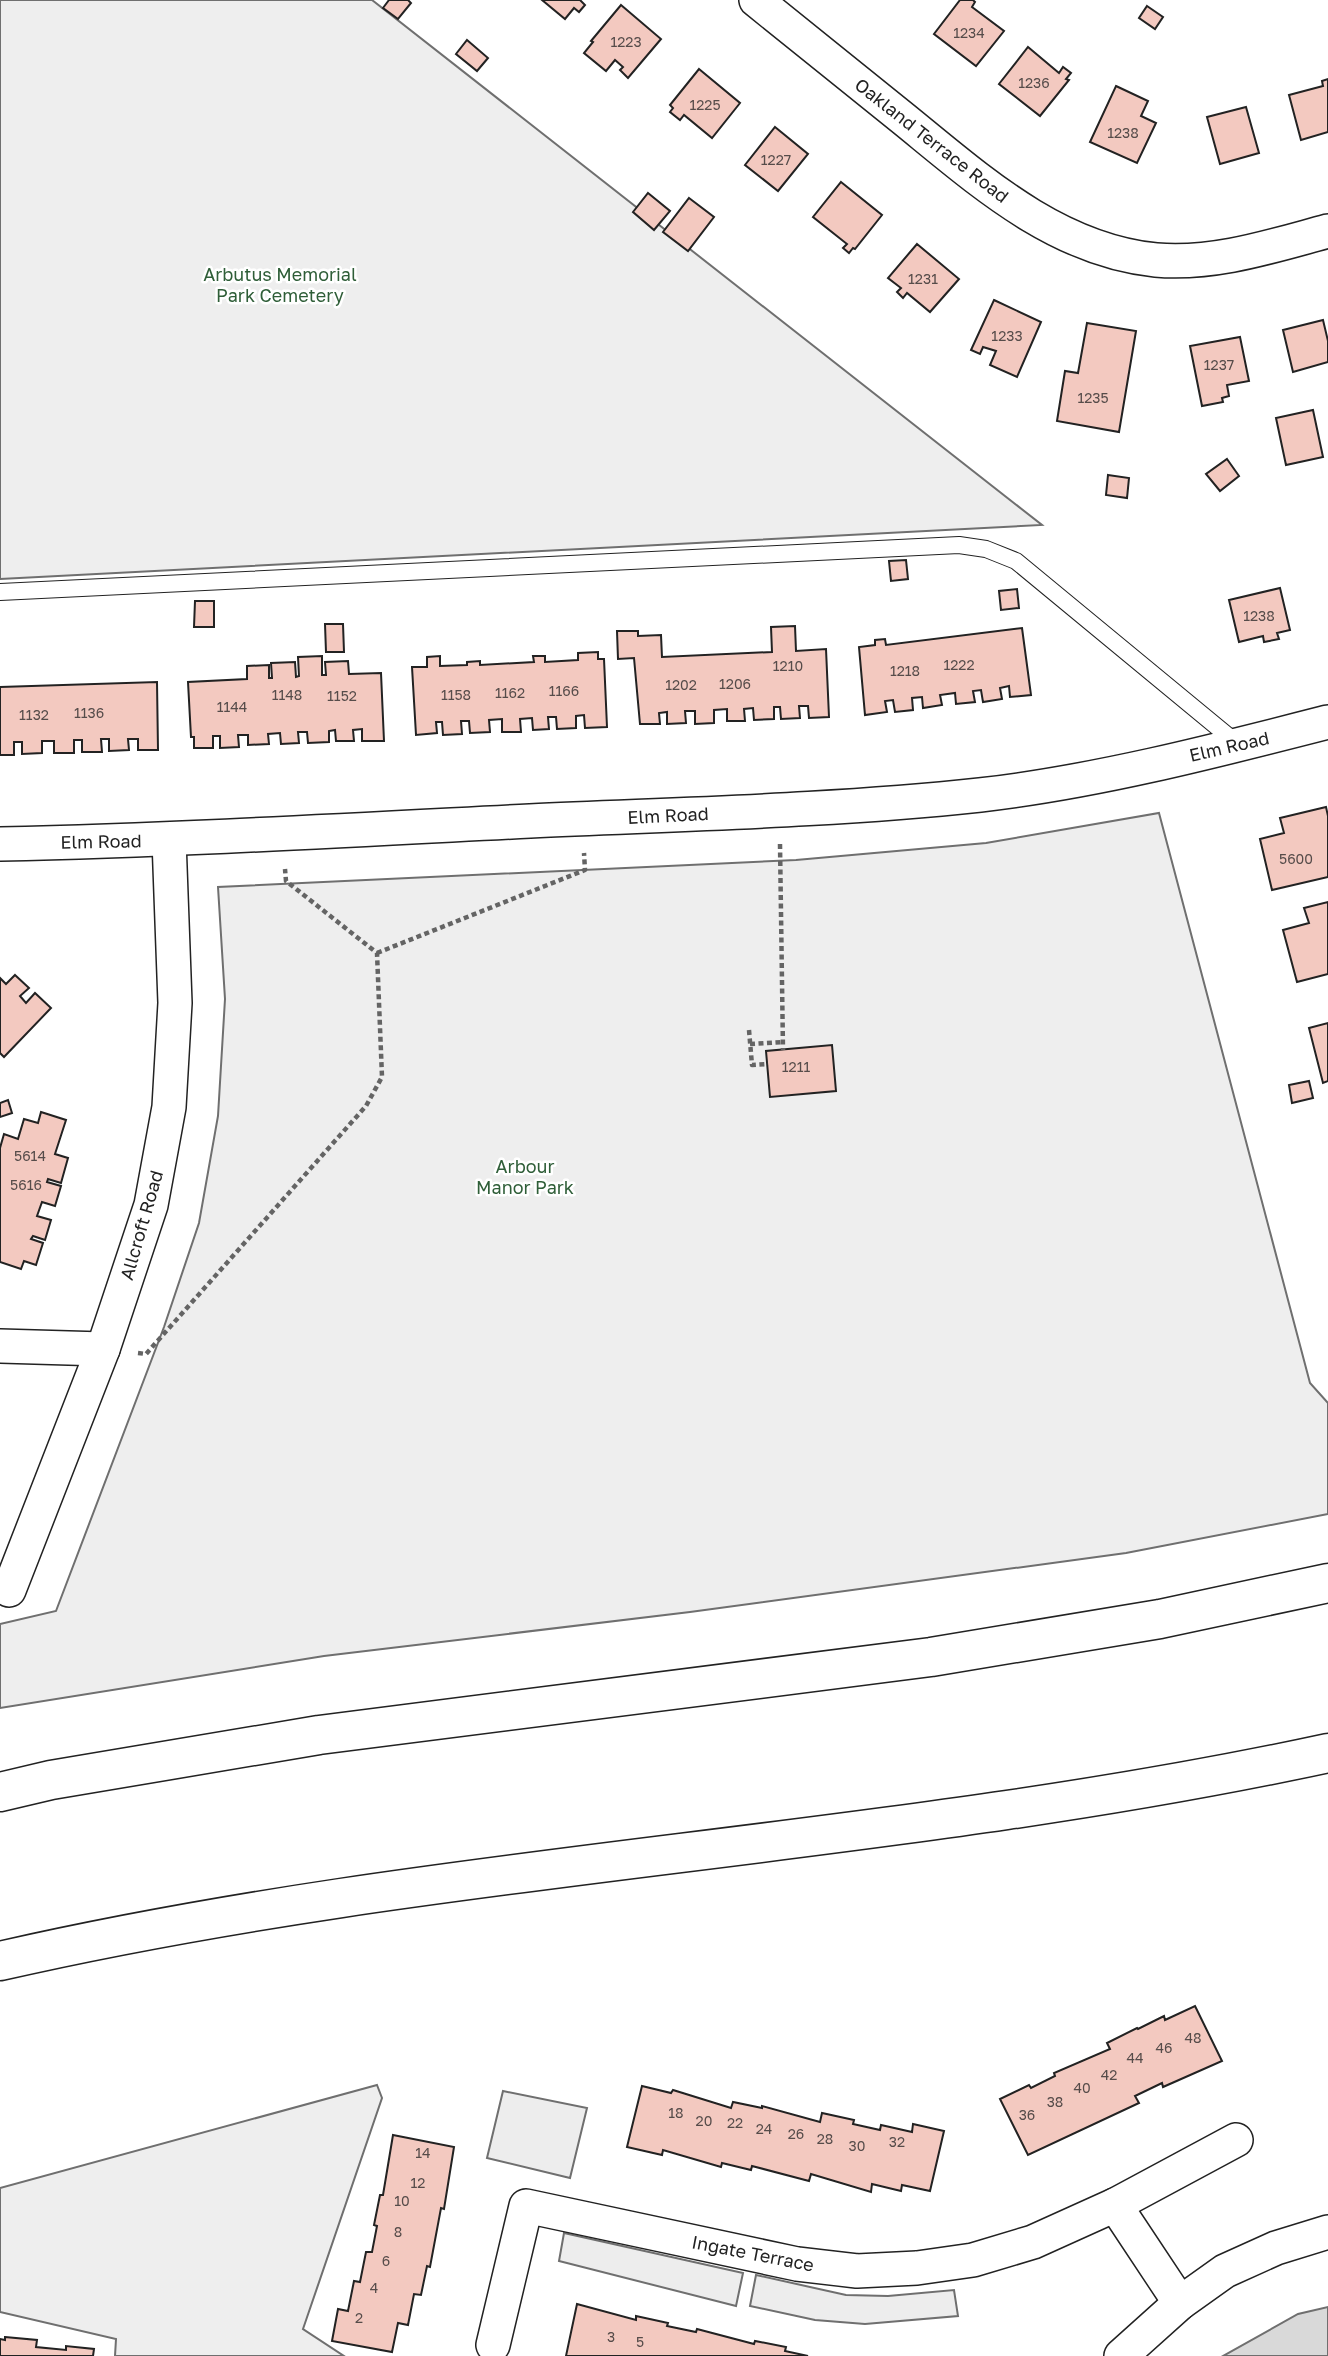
<svg xmlns="http://www.w3.org/2000/svg" width="1328" height="2356" font-family="'Golos Text',sans-serif">
<style>
.green{fill:#eee;stroke:#6f6f6f;stroke-width:2}
.parking{fill:#ededed;stroke:#6f6f6f;stroke-width:2}
.water{fill:#d9d9d9;stroke:#6f6f6f;stroke-width:2}
.building{fill:#f3c9c0;stroke:#222;stroke-width:2}
.lines{fill:none;stroke-linecap:round;stroke-linejoin:round}
.service-casing{stroke:#222;stroke-width:18}
.minor-casing{stroke:#222;stroke-width:36}
.motorway-casing{stroke:#222;stroke-width:41}
.path{stroke:#646464;stroke-width:4.5;stroke-dasharray:5 3.5;stroke-linecap:butt}
.service{stroke:#fff;stroke-width:16}
.minor{stroke:#fff;stroke-width:33}
.motorway{stroke:#fff;stroke-width:38}
.labels{text-anchor:middle;dominant-baseline:central;stroke-width:5;stroke-linejoin:round;paint-order:stroke}
.number-label{font-size:14px;fill:#564c4a}
.street-label{font-size:18px;fill:#222;stroke:#fff}
.park-label{font-size:18px;fill:#2f5e38;stroke:#fff}
</style>
<rect width="100%" height="100%" fill="#fff"/>
<g class="green">
<path d="M0 0H372L1042 525 0 579Z"/>
<path d="M1159 813 1310 1383 1328 1403V1514L1126 1553 690 1612 324 1656 0 1708V1624L56 1611 164 1327 199 1223 218 1116 225 999 218 887 796 860 986 843Z"/>
<path d="M377 2085 382 2098 303 2329 344 2356H115L116 2339 0 2312V2188Z"/>
</g>
<g class="parking">
<path d="M503 2091 587 2108 570 2178 487 2158Z"/>
<path d="M564 2233 743 2273 736 2306 559 2261Z"/>
<path d="M756 2275 846 2295 888 2296 954 2290 958 2316 865 2324 815 2320 750 2306Z"/>
</g>
<path class="water" d="M1328 2307V2356H1223L1298 2314Z"/>
<g class="building">
<path d="M389 0H408L411 3 398 19 383 8Z"/>
<path d="M542 0H580L585 5 579 12 574 8 565 19Z"/>
<path d="M960 0H973L975 2 972 7 1004 31 976 66 934 34Z"/>
<path d="M621 5 661 39 628 78 620 70 623 67 615 60 606 71 584 53 593 42 591 41Z"/>
<path d="M1147 6 1163 17 1155 29 1139 18Z"/>
<path d="M467 40 488 58 477 71 456 54Z"/>
<path d="M1028 47 1059 73 1063 67 1071 73 1066 79 1069 80 1040 116 999 84Z"/>
<path d="M699 69 740 103 712 138 684 115 680 120 670 112 673 108 670 105Z"/>
<path d="M1328 79V132L1301 140 1289 95 1323 86 1322 81Z"/>
<path d="M1116 86 1148 101 1141 116 1156 123 1137 163 1090 142Z"/>
<path d="M1246 107 1259 153 1220 164 1207 117Z"/>
<path d="M775 127 808 154 778 191 745 165Z"/>
<path d="M841 182 882 215 855 249 853 248 849 253 843 248 847 244 813 217Z"/>
<path d="M648 193 670 211 654 230 633 212Z"/>
<path d="M689 198 714 217 688 251 663 232Z"/>
<path d="M917 244 959 279 930 312 907 293 903 298 897 292 901 288 888 278Z"/>
<path d="M994 300 1041 322 1017 377 990 365 996 351 983 347 980 354 971 350Z"/>
<path d="M1323 320 1328 341V362L1293 372 1283 330Z"/>
<path d="M1087 323 1136 331 1119 432 1057 421 1065 371 1078 373Z"/>
<path d="M1240 337 1249 381 1227 385 1229 396 1222 398 1223 402 1202 406 1190 346Z"/>
<path d="M1313 410 1323 457 1286 465 1276 418Z"/>
<path d="M1227 459 1239 476 1220 491 1206 474Z"/>
<path d="M1108 475 1129 478 1127 498 1106 495Z"/>
<path d="M906 560 908 579 891 581 889 561Z"/>
<path d="M1280 588 1290 630 1277 633 1279 639 1264 642 1263 636 1239 642 1229 600Z"/>
<path d="M1017 589 1019 608 1001 610 999 591Z"/>
<path d="M195 601H214V627H194Z"/>
<path d="M325 624H343L344 652H326Z"/>
<path d="M795 626 796 651 826 649 829 717 809 718 808 706H799L800 718 781 719 780 707H774V719L754 720 753 708 744 709 745 721H727V709L714 710V723L695 724V711H685L686 723 667 724V712L659 713 660 724H640L634 658 618 659 617 631H638V636L661 635 662 657 772 652 771 627Z"/>
<path d="M1022 628 1031 695 1010 697 1009 686 1000 688 1002 699 983 702 981 690 973 691 975 702 956 704 955 693 940 695 942 705 923 708 922 697 912 698 913 710 895 712 893 700 885 701 887 712 865 715 859 647 875 645V640L885 639 886 645Z"/>
<path d="M598 652V659H604L607 727 585 728 584 715 576 716V728L557 729 556 717H548L549 729 533 730 532 718 520 719 521 732H502V719L489 720 490 732 470 733 469 721H461L462 734 443 735 442 722H436L437 733 416 735 412 667H427V657L440 656V666L467 665V662L480 661V665L534 662 533 656H545V662L578 660V653Z"/>
<path d="M322 656V675H326L325 662 348 661 349 674 381 673 384 741H362V729L353 730 354 741H336L335 730 329 731V742L308 743 307 732H298L299 743 281 744 280 733 268 734 269 744 248 745V735H238L239 747 220 748V736H213V748H194V737H191L188 682 247 679V666L269 665V678H272L271 663 295 662 296 677 299 676 298 657Z"/>
<path d="M157 682 158 750H138V739H128L129 750 109 751V739H101L102 752H82V740H74V753H54V741H42V753L22 754V742H14V755H0V687Z"/>
<path d="M1326 807 1328 816V877L1272 890 1260 839 1284 833 1280 818Z"/>
<path d="M1328 902V974L1297 982 1283 930 1309 923 1304 908Z"/>
<path d="M15 975 29 988 20 996 26 1003 35 993 51 1008 4 1057 0 1053V978L6 984Z"/>
<path d="M1328 1023V1081L1323 1083 1309 1028Z"/>
<path d="M832 1045 836 1091 770 1097 766 1051Z"/>
<path d="M1309 1081 1313 1098 1292 1103 1289 1085Z"/>
<path d="M8 1100 12 1113 0 1117V1103Z"/>
<path d="M41 1112 66 1120 55 1154 68 1158 61 1183 48 1179 47 1182 61 1186 55 1206 42 1202 37 1216 51 1220 45 1240 33 1236 31 1239 43 1243 36 1265 24 1261 21 1269 0 1262V1148L4 1134 18 1139 24 1119 38 1123Z"/>
<path d="M1195 2006 1222 2061 1163 2087 1162 2083 1135 2096 1139 2103 1028 2155 1000 2099 1029 2085 1031 2088 1055 2076 1054 2073 1110 2049 1107 2043 1137 2028 1138 2029 1164 2016 1165 2020Z"/>
<path d="M642 2086 671 2093 673 2090 731 2108 733 2102 762 2108V2106L820 2122 822 2113 854 2120 853 2124 880 2130 881 2125 912 2132 913 2124 944 2131 930 2191 902 2185 901 2191 872 2184 871 2192 811 2174 809 2181 752 2166 751 2170 722 2163 721 2167 663 2150 662 2155 627 2147Z"/>
<path d="M393 2135 454 2147 444 2209 441 2208 430 2267 427 2266 421 2295 414 2294 408 2325 398 2323 392 2352 332 2341 338 2309 348 2311 354 2281 360 2282 366 2252H372L377 2226 374 2225 380 2195H383Z"/>
<path d="M577 2304 636 2320V2316L668 2323 667 2326 696 2332 697 2329 754 2344 755 2341 786 2347 785 2351 808 2356H566Z"/>
<path d="M5 2337 37 2340 36 2347 66 2350V2346L94 2349 93 2356H0V2339L5 2340Z"/>
</g>
<g class="lines">
<defs>
<path id="service" d="M0 592 959 545 986 549 1016 561 1239 745"/>
<g id="minor">
<path d="M756 0C806 40 855 80 905 120 980 181 1056 250 1156 260 1215 265 1272 246 1328 231"/>
<path d="M0 844C177 840 353 830 530 821 680 814 831 811 980 795 1095 782 1215 751 1328 722"/>
<path d="M0 1346 103 1349"/>
<path d="M9 1590 103 1349 151 1205 169 1107 175 1003 169 840"/>
<path d="M1115 2205 1180 2303"/>
<path d="M493 2345 526 2206 797 2264 857 2271 917 2268 973 2260 1033 2242 1115 2205 1236 2140"/>
<path d="M1121 2356 1180 2303 1225 2271 1276 2248 1328 2232"/>
</g>
<g id="motorway">
<path d="M0 1792 51 1780 319 1735 931 1657 1160 1619 1328 1583"/>
<path d="M0 1961C437 1861 889 1848 1328 1753"/>
</g>
</defs>
<use href="#service" class="service-casing"/>
<use href="#minor" class="minor-casing"/>
<use href="#motorway" class="motorway-casing"/>
<g class="path">
<path d="M780 844 783 1050"/>
<path d="M377 953 585 870 584 853"/>
<path d="M749 1030 752 1065 768 1064"/>
<path d="M750 1044 783 1042"/>
<path d="M138 1353 146 1354 366 1106 382 1077 377 953 286 881 285 869"/>
</g>
<use href="#service" class="service"/>
<use href="#minor" class="minor"/>
<use href="#motorway" class="motorway"/>
</g>
<g class="labels">
<g class="number-label">
<text x="969" y="32">1234</text>
<text x="626" y="41">1223</text>
<text x="1034" y="82">1236</text>
<text x="705" y="104">1225</text>
<text x="1123" y="132">1238</text>
<text x="776" y="159">1227</text>
<text x="923" y="278">1231</text>
<text x="1007" y="335">1233</text>
<text x="1219" y="364">1237</text>
<text x="1093" y="397">1235</text>
<text x="1259" y="615">1238</text>
<text x="959" y="664">1222</text>
<text x="788" y="665">1210</text>
<text x="905" y="670">1218</text>
<text x="735" y="683">1206</text>
<text x="681" y="684">1202</text>
<text x="564" y="690">1166</text>
<text x="510" y="692">1162</text>
<text x="287" y="694">1148</text>
<text x="456" y="694">1158</text>
<text x="342" y="695">1152</text>
<text x="232" y="706">1144</text>
<text x="89" y="712">1136</text>
<text x="34" y="714">1132</text>
<text x="1296" y="858">5600</text>
<text x="796" y="1066">1211</text>
<text x="30" y="1155">5614</text>
<text x="26" y="1184">5616</text>
<text x="1193" y="2037">48</text>
<text x="1164" y="2047">46</text>
<text x="1135" y="2057">44</text>
<text x="1109" y="2074">42</text>
<text x="1082" y="2087">40</text>
<text x="1055" y="2101">38</text>
<text x="676" y="2112">18</text>
<text x="1027" y="2114">36</text>
<text x="704" y="2120">20</text>
<text x="735" y="2122">22</text>
<text x="764" y="2128">24</text>
<text x="796" y="2133">26</text>
<text x="825" y="2138">28</text>
<text x="897" y="2141">32</text>
<text x="857" y="2145">30</text>
<text x="423" y="2152">14</text>
<text x="418" y="2182">12</text>
<text x="402" y="2200">10</text>
<text x="398" y="2231">8</text>
<text x="386" y="2260">6</text>
<text x="374" y="2287">4</text>
<text x="359" y="2317">2</text>
<text x="611" y="2336">3</text>
<text x="640" y="2341">5</text>
</g>
<g class="street-label">
<text transform="translate(932 140) rotate(38)">Oakland Terrace Road</text>
<text transform="translate(1229 746) rotate(-13)">Elm Road</text>
<text transform="translate(668 815) rotate(-3)">Elm Road</text>
<text transform="translate(101 841) rotate(-1)">Elm Road</text>
<text transform="translate(141 1225) rotate(-74)">Allcroft Road</text>
<text transform="translate(753 2253) rotate(11)">Ingate Terrace</text>
</g>
<g class="park-label">
<text x="280" y="274">Arbutus Memorial<tspan x="280" dy="21">Park Cemetery</tspan></text>
<text x="525" y="1166">Arbour<tspan x="525" dy="21">Manor Park</tspan></text>
</g>
</g>
</svg>
